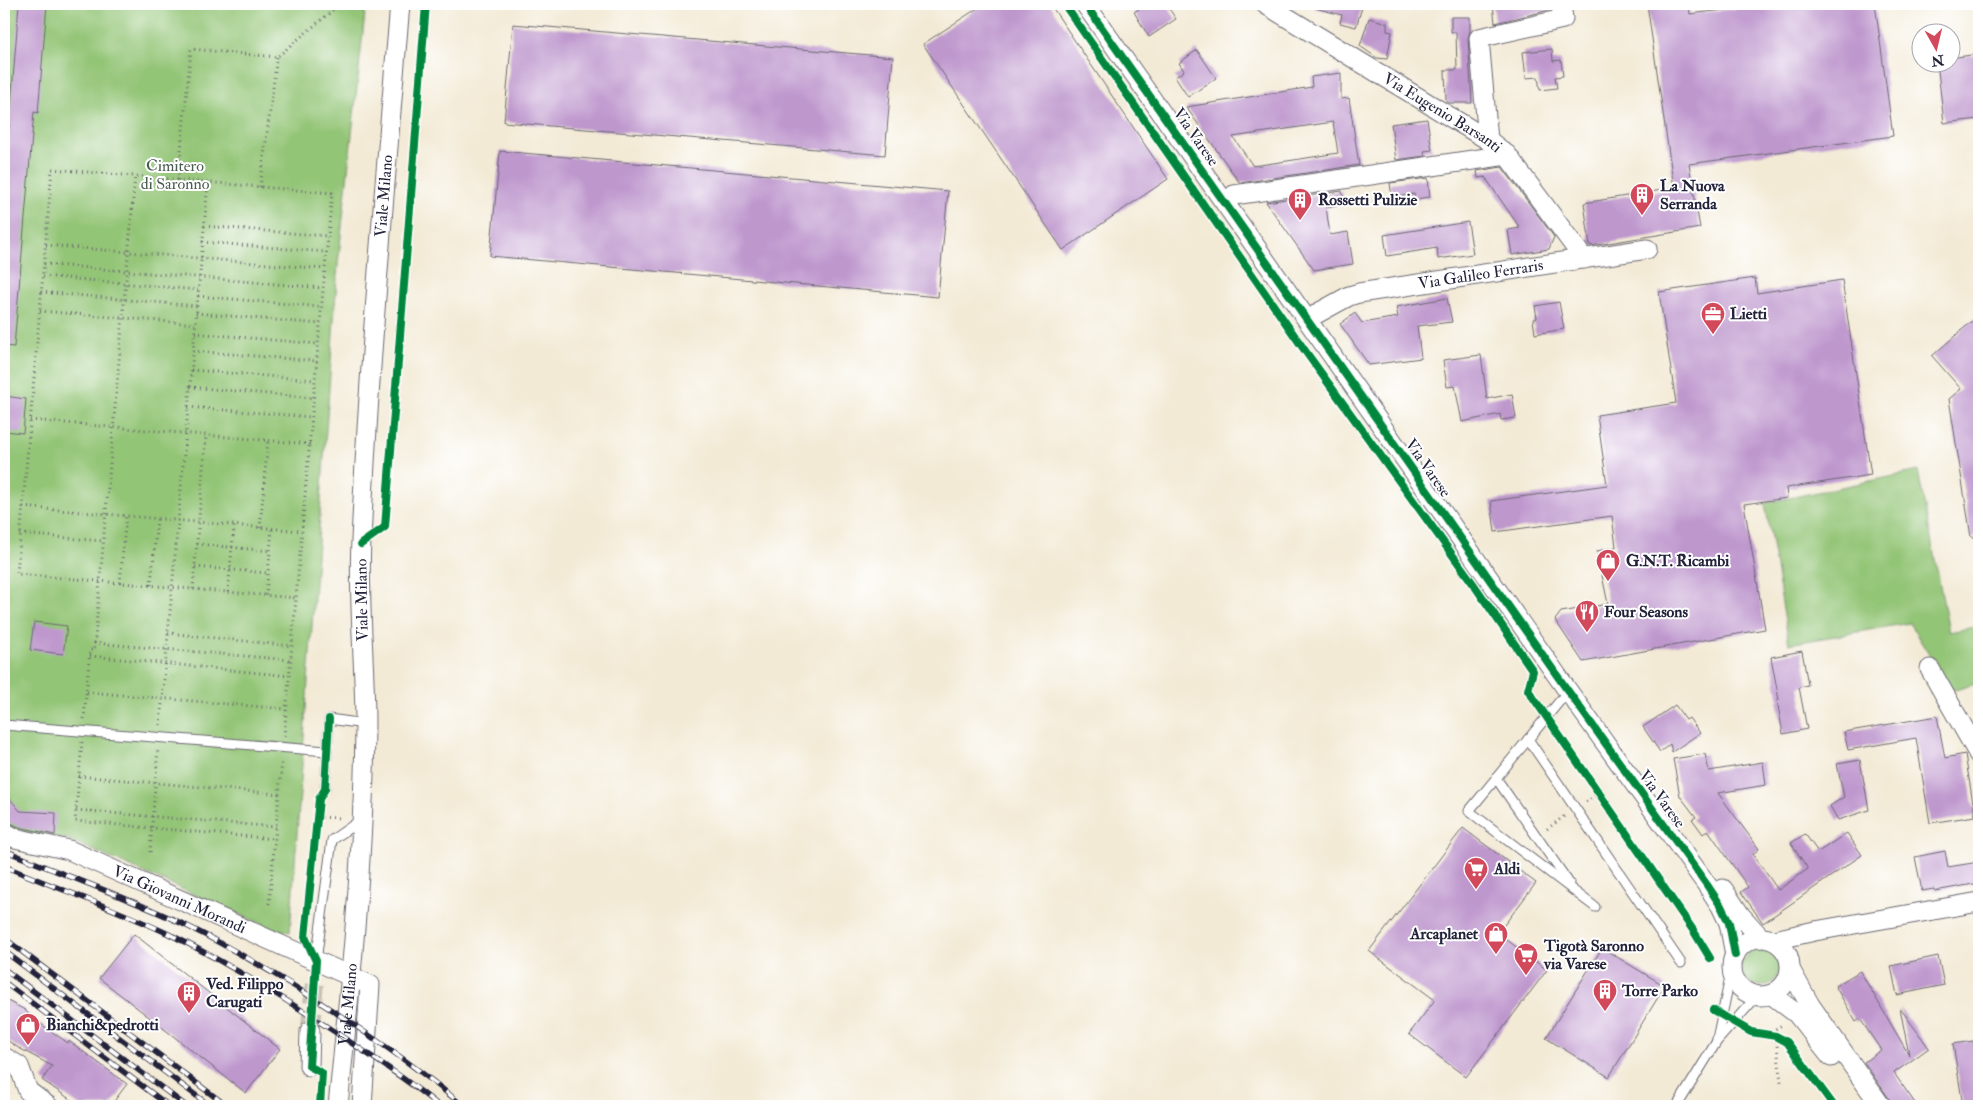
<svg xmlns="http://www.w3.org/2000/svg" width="1983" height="1110" font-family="'IM FELL Double Pica',serif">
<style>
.green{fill:#93c576;stroke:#5a7458}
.building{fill:#be97cd;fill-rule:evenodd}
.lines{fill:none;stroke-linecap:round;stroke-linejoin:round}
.minor-tunnel{stroke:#c9c2b6;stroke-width:19;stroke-dasharray:19 9;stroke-linecap:butt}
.service-casing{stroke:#6b6871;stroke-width:11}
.minor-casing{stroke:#6b6871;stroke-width:21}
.path{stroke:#6b6871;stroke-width:3;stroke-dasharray:1 4;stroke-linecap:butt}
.service{stroke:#fff;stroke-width:9}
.minor{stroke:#fff;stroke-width:19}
.rail-casing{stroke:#22223b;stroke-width:5.5}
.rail{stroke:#fff;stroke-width:4;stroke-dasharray:11;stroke-linecap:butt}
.cycleway-casing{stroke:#fff;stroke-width:11}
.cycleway{stroke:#00873e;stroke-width:8}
.labels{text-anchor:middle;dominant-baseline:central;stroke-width:4;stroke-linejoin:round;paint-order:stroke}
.street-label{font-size:16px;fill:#22223b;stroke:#fff}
.park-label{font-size:16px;fill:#4a5b50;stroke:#fff}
.poi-label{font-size:16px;font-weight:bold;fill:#22223b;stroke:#fff;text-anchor:start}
</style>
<rect width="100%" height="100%" fill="#fff"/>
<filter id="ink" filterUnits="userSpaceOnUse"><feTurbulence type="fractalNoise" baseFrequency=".02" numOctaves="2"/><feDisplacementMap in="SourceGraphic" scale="10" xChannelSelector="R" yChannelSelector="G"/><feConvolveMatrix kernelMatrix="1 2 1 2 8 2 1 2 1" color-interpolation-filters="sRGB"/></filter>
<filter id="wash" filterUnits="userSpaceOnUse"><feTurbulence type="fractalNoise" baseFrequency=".0096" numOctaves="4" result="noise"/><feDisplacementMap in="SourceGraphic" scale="20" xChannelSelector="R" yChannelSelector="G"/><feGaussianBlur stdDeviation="1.12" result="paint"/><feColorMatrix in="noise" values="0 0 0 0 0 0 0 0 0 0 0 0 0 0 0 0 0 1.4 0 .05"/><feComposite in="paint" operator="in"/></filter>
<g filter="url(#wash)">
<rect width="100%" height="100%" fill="#f3ead5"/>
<g class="green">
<path d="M7 4H366L338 264 290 932 271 928 67 839 18 835 4 819V34Z"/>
<path d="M1918 471 1949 632 1979 626V683L1952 691 1909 623 1789 644 1765 503Z"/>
<circle cx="1761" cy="967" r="19"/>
</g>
<g id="blocks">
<g class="building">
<path d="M19 4H47L38 113 34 112 14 347 4 346V129H9Z"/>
<path d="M984 4H1050L1168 179 1063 250 923 44Z"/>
<path d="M1147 4H1166L1176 19 1149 37 1134 12Z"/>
<path d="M1316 4H1363L1356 27 1340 23 1342 15 1315 8Z"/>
<path d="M1493 4H1550V10L1495 23Z"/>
<path d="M1647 4H1689L1690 14 1774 4H1875L1893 136 1689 164 1700 228 1590 246 1584 203 1674 188Z"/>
<path d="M1451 17H1470V31L1468 39 1472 103H1450L1446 101 1445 70H1457L1456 32H1451Z"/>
<path d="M1369 18 1387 23V31L1392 32 1387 59 1377 58 1360 46Z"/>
<path d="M513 24 893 57 885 155 504 122Z"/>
<path d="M1552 49 1553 61 1561 60 1563 76 1555 77 1557 88 1540 90 1538 77 1526 78 1523 52Z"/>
<path d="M1197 50 1216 78 1188 97 1175 77 1184 71 1179 63Z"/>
<path d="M1979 54V119L1944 123 1937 62H1950V58Z"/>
<path d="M1341 73V99L1349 98 1359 165 1240 183 1186 107 1312 87 1311 77ZM1333 122 1338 153 1294 160 1253 166 1233 137Z"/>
<path d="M1427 119 1432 150 1424 151 1425 156 1396 160 1391 124Z"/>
<path d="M500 151 948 191 938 297 490 256Z"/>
<path d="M1502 167 1554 237 1549 249 1512 255 1508 230 1520 228 1485 177 1478 178 1477 171Z"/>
<path d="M1428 178 1430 197 1415 199 1414 194 1392 198 1390 183Z"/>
<path d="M1342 191 1344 204 1326 207 1330 235 1348 232 1353 264 1314 270 1266 202Z"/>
<path d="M1468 222 1473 254 1438 259 1437 248 1387 256 1384 235Z"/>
<path d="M1755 278 1757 293 1842 280 1871 475 1786 488 1787 498 1744 504 1765 629 1583 662 1555 620 1561 612 1608 604 1597 551 1616 547 1612 516 1495 532 1491 501 1607 485 1597 415 1676 403 1659 292Z"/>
<path d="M1447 298 1452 322 1417 326 1421 358 1369 365 1340 324 1355 313 1362 323 1398 317 1396 307Z"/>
<path d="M1559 302 1564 329 1535 334 1533 319 1537 318 1535 306Z"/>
<path d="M1979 315V537H1971L1949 399 1961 389 1932 356Z"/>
<path d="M1481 355 1487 399 1512 394 1516 418 1501 420 1500 414 1462 422 1455 386 1447 387 1443 360Z"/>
<path d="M4 396 26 399 23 433 4 431Z"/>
<path d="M34 622 67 626 63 654 30 650Z"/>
<path d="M1802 651 1808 685 1799 687 1807 729 1783 734 1777 700H1779L1771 657Z"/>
<path d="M1675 705 1686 720 1689 718 1700 733 1672 752 1670 744 1660 752 1643 727Z"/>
<path d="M1937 716 1945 758 1965 754 1975 816 1930 823 1916 738 1848 750 1844 732Z"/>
<path d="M1705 754 1709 771 1763 762 1766 785 1718 793 1759 849 1753 854 1778 890 1808 869 1791 843 1805 834 1818 852 1847 833 1862 855 1763 923 1741 892 1748 887 1708 830 1703 834 1692 819 1696 817 1680 796 1673 759Z"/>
<path d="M1860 760 1869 810 1838 820 1830 806 1844 797 1837 764Z"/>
<path d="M4 791 20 811 56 813 55 835 19 827 9 822 4 816Z"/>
<path d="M1463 828 1536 883 1498 933 1547 970 1466 1077 1409 1034 1435 1000 1369 951Z"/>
<path d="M1945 851 1948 867 1979 862V883L1935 891 1934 889 1922 891 1915 857Z"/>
<path d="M134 934 280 1049 246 1093 99 978Z"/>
<path d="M1602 948 1665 986 1609 1077 1546 1038Z"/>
<path d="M1938 956 1944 985 1897 995 1891 966Z"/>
<path d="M1860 971 1909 1055 1900 1008 1929 1048 1894 1073 1917 1106H1893L1890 1100 1864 1062 1881 1050 1860 1019 1856 1022 1835 986Z"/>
<path d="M4 999 25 1010 31 1017 68 1043 69 1041 127 1084 115 1100 110 1106H80L42 1080 52 1066 17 1047 4 1038Z"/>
<path d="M1973 1041 1979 1079V1106H1963L1953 1044Z"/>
</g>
</g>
</g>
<g filter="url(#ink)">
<use href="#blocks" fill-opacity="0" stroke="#6b6871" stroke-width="1"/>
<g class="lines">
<path class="minor-tunnel" d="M310 1031 315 977"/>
<defs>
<g id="service">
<path d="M1568 691 1469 811 1595 907"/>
<path d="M4 725 327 751"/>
<path d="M1528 739 1681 963"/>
<path d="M1496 778 1569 883"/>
<path d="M325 789 329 719 365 724"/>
<path d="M316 961 332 840 362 819"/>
<path d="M1717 1039 1732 968"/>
<path d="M1677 1106 1717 1041 1757 996"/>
</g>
<g id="minor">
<path d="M1085 4 1568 691 1707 885 1721 906 1729 923 1735 955"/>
<path id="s1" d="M1265 4 1488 140 1507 155 1584 259"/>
<path d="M1488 140 1479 38 1563 19 1561 4"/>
<path d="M1234 195 1507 155"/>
<path id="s2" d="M1318 313 1349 296 1359 293 1647 249"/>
<path d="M1930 669 1979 755"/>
<path id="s3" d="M4 832 15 838 69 850 370 985 362 1106"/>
<path d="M1723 889 1741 916 1761 938"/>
<circle cx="1761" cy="967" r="29"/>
<path d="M1774 940 1815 931 1979 902"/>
<path d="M1791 971 1810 1005 1881 1106"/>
<path d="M1772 995 1797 1014 1831 1057"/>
<path d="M4 1057 19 1066 28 1091 48 1106"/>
<path d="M309 1066 310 1031"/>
<path id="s4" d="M338 1106C351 979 364 852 365 724 365 663 358 602 361 541 369 362 385 183 400 4"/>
</g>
</defs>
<use href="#service" class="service-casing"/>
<use href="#minor" class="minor-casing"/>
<g class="path">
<path d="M178 180 191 49 277 57 340 4"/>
<path d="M260 187 277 57"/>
<path d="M204 226 328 236"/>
<path d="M202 242 326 252"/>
<path d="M46 245 325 269"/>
<path d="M44 264 323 288"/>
<path d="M43 276 198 290"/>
<path d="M41 292 197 306"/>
<path d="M198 296 322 307"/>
<path d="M40 311 195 324"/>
<path d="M196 313 320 324"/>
<path d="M195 333 318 344"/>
<path d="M193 351 317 361"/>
<path d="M191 370 315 380"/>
<path d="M190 387 314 398"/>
<path d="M188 407 312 417"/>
<path d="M30 420 310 444"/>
<path d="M23 507 302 531"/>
<path d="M260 528 268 440"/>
<path d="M20 534 103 541"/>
<path d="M197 544 270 551"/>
<path d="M195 567 268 573"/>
<path d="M120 583 126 516"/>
<path d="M151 585 157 519"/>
<path d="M193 589 206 435"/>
<path d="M228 592 234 526"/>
<path d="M266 595 272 529"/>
<path d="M168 633 292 646"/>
<path d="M94 643 291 660"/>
<path d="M90 656 289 676"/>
<path d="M87 692 286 709"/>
<path d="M84 719 90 650H94L135 176"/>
<path d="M160 725 208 183"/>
<path d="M284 736C300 555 315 374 332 193L52 169 17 574 296 598"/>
<path d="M82 742 75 821 275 839"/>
<path d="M79 776 279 794"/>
<path d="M1586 802 1598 794"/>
<path d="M76 810 276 827"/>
<path d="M317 817 341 818"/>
<path d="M1547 829 1566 815"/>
<path d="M150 852 158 748"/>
<path d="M269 904 282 760"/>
<path d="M307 914 319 798"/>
<path d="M1767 1034 1782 1025"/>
<path d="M1776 1036 1781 1082"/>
</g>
<use href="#service" class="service"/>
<use href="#minor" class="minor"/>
<defs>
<g id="rail">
<path d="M4 850C63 875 125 896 183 924 239 951 292 984 344 1018 385 1046 425 1073 463 1106"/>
<path d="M4 866C61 890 120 910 175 937 233 966 287 1000 341 1036 374 1058 408 1080 439 1106"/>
<path d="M4 938 227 1106"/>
<path d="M4 951 210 1106"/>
<path d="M4 969 186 1106"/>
<path d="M4 982 169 1106"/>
</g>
</defs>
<use href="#rail" class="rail-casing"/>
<use href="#rail" class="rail"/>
<defs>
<g id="cycleway">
<path d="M1064 4 1308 355 1472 582 1533 671 1528 690 1693 930 1710 958"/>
<path d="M1085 4 1568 691 1707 885 1721 906 1729 923 1735 955"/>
<path d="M361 544 385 527 426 4"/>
<path d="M1713 1010 1751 1032 1776 1036 1787 1042 1834 1106"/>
<path d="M320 1106 322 1073 309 1066 316 961 305 937 319 799 325 789 329 719"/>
</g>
</defs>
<use href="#cycleway" class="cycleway-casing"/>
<use href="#cycleway" class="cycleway"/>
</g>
</g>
<defs>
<symbol id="building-pin" viewBox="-11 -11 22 30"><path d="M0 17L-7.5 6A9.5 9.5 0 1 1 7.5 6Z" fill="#d1495b" stroke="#fff"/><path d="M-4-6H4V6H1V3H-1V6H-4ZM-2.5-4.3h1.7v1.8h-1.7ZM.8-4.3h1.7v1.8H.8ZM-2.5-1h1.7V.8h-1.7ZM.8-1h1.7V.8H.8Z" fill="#fff"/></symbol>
<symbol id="office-pin" viewBox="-11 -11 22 30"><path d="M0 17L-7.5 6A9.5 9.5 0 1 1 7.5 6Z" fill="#d1495b" stroke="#fff"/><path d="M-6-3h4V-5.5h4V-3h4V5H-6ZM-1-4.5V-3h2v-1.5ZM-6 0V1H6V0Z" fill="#fff"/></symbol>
<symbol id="shop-pin" viewBox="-11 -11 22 30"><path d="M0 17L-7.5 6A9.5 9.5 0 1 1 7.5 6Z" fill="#d1495b" stroke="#fff"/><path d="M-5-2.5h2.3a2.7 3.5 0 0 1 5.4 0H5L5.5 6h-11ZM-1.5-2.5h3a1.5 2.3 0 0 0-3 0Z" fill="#fff"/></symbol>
<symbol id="restaurant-pin" viewBox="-11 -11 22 30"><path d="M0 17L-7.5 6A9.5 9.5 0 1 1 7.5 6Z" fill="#d1495b" stroke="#fff"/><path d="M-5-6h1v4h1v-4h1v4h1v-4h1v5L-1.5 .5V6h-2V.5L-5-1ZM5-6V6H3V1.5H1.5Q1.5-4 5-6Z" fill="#fff"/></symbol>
<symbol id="supermarket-pin" viewBox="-11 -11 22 30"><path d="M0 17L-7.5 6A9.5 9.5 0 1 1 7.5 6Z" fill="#d1495b" stroke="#fff"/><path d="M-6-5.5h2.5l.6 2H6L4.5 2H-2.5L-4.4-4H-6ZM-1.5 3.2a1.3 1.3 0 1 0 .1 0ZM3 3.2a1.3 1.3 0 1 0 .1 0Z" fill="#fff"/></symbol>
</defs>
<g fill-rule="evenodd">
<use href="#building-pin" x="1628" y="181" width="28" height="38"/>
<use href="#building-pin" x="1286" y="186" width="28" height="38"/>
<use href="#office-pin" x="1699" y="300" width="28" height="38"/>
<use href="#shop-pin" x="1594" y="547" width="28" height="38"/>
<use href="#restaurant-pin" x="1573" y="598" width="28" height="38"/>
<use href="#supermarket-pin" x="1462" y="855" width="28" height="38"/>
<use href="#shop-pin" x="1482" y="920" width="28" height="38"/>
<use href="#supermarket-pin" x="1512" y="941" width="28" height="38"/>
<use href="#building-pin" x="1591" y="977" width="28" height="38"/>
<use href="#building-pin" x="175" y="979" width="28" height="38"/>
<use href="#shop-pin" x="14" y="1011" width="28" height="38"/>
</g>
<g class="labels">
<g class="street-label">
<text stroke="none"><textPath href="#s1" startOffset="208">Via Eugenio Barsanti</textPath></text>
<text transform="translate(1196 137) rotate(55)">Via Varese</text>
<text stroke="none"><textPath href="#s4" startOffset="912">Viale Milano</textPath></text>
<text stroke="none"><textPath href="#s2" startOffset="169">Via Galileo Ferraris</textPath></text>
<text transform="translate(1428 468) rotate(55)">Via Varese</text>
<text transform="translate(362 600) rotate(-91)">Viale Milano</text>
<text transform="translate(1662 799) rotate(54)">Via Varese</text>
<text stroke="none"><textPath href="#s3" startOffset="189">Via Giovanni Morandi</textPath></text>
<text stroke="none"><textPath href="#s4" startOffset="102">Viale Milano</textPath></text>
</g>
<g class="park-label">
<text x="175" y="166">Cimitero<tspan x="175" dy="18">di Saronno</tspan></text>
</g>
<g class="poi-label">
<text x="1660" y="186">La Nuova<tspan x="1660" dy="18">Serranda</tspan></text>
<text x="1318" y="200">Rossetti Pulizie</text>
<text x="1730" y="314">Lietti</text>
<text x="1626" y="561">G.N.T. Ricambi</text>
<text x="1604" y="612">Four Seasons</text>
<text x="1494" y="869">Aldi</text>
<text x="1478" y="934" text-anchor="end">Arcaplanet</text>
<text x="1544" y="946">Tigotà Saronno<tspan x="1544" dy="18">via Varese</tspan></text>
<text x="206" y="984">Ved. Filippo<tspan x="206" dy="18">Carugati</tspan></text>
<text x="1622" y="991">Torre Parko</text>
<text x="46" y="1025">Bianchi&amp;pedrotti</text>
</g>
</g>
<rect width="1983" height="1110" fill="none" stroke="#fff" stroke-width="20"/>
<g transform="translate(1936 48) rotate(172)"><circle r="24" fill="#ffffff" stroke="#a7a7b1"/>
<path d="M0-4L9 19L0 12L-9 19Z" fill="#d1495b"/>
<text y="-8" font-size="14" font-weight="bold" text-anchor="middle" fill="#22223b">N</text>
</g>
</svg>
